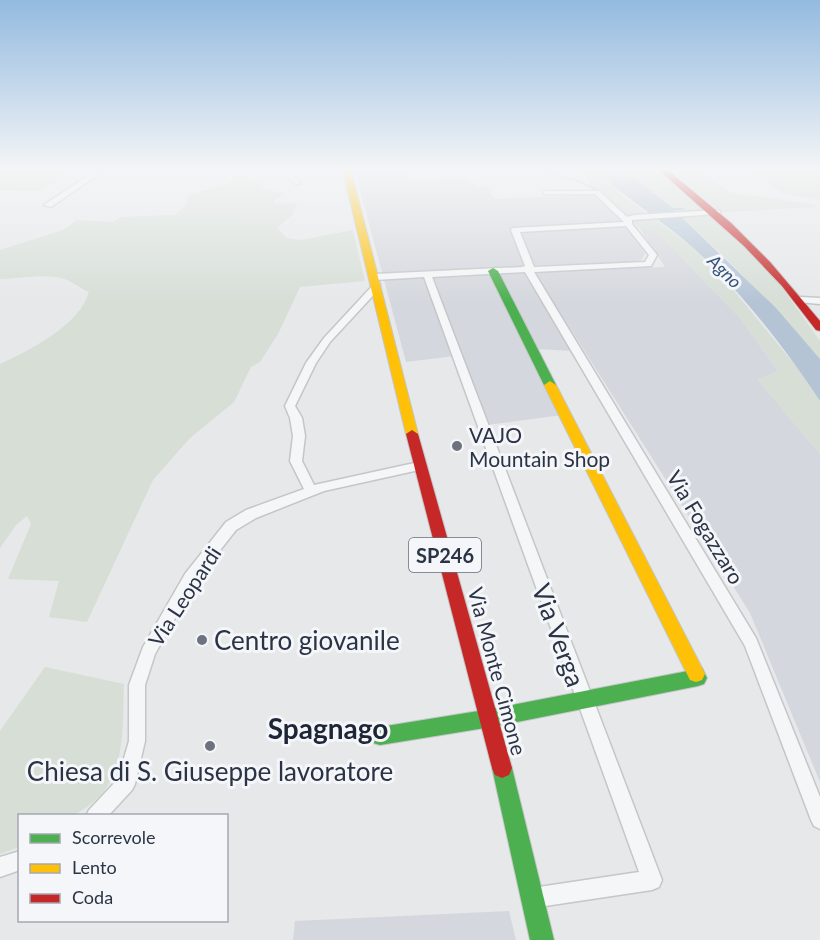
<svg xmlns="http://www.w3.org/2000/svg" width="820" height="940" font-family="Lato,sans-serif">
<style>
.built{fill:#d4d7dd}
.green{fill:#d6ded6}
.water{fill:#b4c4d5}
.lines{fill:none;stroke-linecap:round;stroke-linejoin:round}
.stream{stroke:#b4c4d5;stroke-width:2}
.street-casing{stroke:#c4c6c8;stroke-width:3}
.fast-casing{stroke:#c4c6c8;stroke-width:2}
.slow-casing{stroke:#c4c6c8;stroke-width:2}
.jam-casing{stroke:#c4c6c8;stroke-width:2}
.street{fill:#f5f6f7;fill-rule:evenodd}
.fast{fill:#4caf50;fill-rule:evenodd}
.slow{fill:#ffc107;fill-rule:evenodd}
.jam{fill:#c62828;fill-rule:evenodd}
.poi-dot{fill:#6c737f;stroke:#f4f6f9;stroke-width:2}
.labels{text-anchor:middle;dominant-baseline:central;stroke-width:6;stroke-linejoin:round;paint-order:stroke}
.far-water-label{font-size:18px;font-style:italic;fill:#34527a;stroke:#f4f6f9}
.shield{fill:#f4f6f9;stroke:#676e7b;stroke-width:1.5}
.shield-label{font-size:20px;font-weight:bold;fill:#2b3445}
.poi-label{font-size:21px;fill:#2b3445;stroke:#f4f6f9;text-anchor:start}
.street-label{font-size:21px;fill:#2b3445;stroke:#f4f6f9}
.near-street-label{font-size:26px;fill:#2b3445;stroke:#f4f6f9}
.near-poi-label{font-size:26px;fill:#2b3445;stroke:#f4f6f9;text-anchor:start}
.near-quarter-label{font-size:28px;font-weight:bold;fill:#1d2536;stroke:#f4f6f9}
</style>
<rect width="100%" height="100%" fill="#e6e8ea"/>
<g class="built">
<path d="M355 171H406L411 181 466 177 477 187 487 186 495 199 603 194 635 219 634 223H590L510 229 521 255 525 275 573 351 536 349 570 414 479 426 455 356 406 362Z"/>
<path d="M625 226 645 253 642 260 629 263 534 265 522 235 525 232 554 229Z"/>
<path d="M640 229 655 230 740 318 778 371 758 380 820 454V782L750 613 534 271 665 267Z"/>
<path d="M509 911 516 940H293L295 921Z"/>
</g>
<g class="green">
<path d="M0 171H69L42 191 0 190Z"/>
<path d="M581 171H597L623 196 690 245 721 275 800 371 820 401V454L758 380 778 371 740 318 655 230 640 229 634 223 635 219 594 189Z"/>
<path d="M626 171H656L740 240 769 269 820 341V359C760 290 698 227 626 171Z"/>
<path d="M671 171H698L731 193 813 204 817 207 721 212Z"/>
<path d="M746 171H820V200L784 193Z"/>
<path d="M239 174 264 184 261 188 284 194 273 201 275 204 297 203 293 214 277 228 287 238 300 240 353 230 365 281 300 287 278 334 260 362 251 367 234 402 190 438 153 480 87 622 49 617 59 581 8 579 31 524 27 516 16 525 0 548V364C30 350 80 325 89 292 81 289 72 281 64 279 44 273 20 279 0 279V250L63 230 77 220 113 222 121 217 174 215 186 206 189 195 230 183Z"/>
<path d="M45 667 124 684C122 734 128 788 75 814 65 819 32 816 20 816L19 847 0 854V731Z"/>
</g>
<path class="water" d="M597 171H626L669 205 776 308 820 359V401C786 349 737 286 690 245 660 219 626 199 597 171Z"/>
<g class="lines">
<g class="stream">
<path d="M542 171 576 180 596 189"/>
<path d="M669 209H683"/>
</g>
<defs>
<g id="street">
<path d="M95 171H103L51 207 44 205Z"/>
<path d="M281 171H288L301 183 296 184Z"/>
<path d="M546 191H599L627 217 635 215 717 210 721 212 717 214 632 220V224L657 255 651 266 534 272 756 638 820 797V829L814 826 811 820 745 646 525 272 432 277 662 880 659 887 652 890 532 908 525 905 522 898 525 891 532 888 639 872 424 277 375 280 371 277 375 274 523 267 525 266 511 230 512 228 624 222 595 194H544V192ZM626 226 649 255 645 262 534 267 520 232Z"/>
<path d="M377 283 380 284V288L330 342 316 363 295 406 302 418 305 436 302 461 314 485 419 462 425 466 419 470 324 491 256 518 236 530 195 582 155 654 145 685V741L135 784 132 790 108 816H86L89 810 118 779 129 741V685L143 647 185 574 226 522 246 510 304 489 290 461 293 436 290 418 285 406 306 363 324 338 374 284Z"/>
<path d="M801 297 820 298V304L798 302V298Z"/>
<path d="M20 851V870L0 877V857Z"/>
</g>
<g id="fast">
<path d="M493 268 498 271 556 385 554 388 550 389 544 385 488 271Z"/>
<path d="M696 666 702 668 707 678 704 684 698 686 491 727 380 745 373 743 371 736 373 729 380 727 491 709 688 671 690 668Z"/>
<path d="M502 758 509 761 512 768 554 940H530L492 768 495 761Z"/>
</g>
<g id="slow">
<path d="M343 171H351L418 434 412 438 406 434Z"/>
<path d="M550 381 556 385 702 668 705 674 702 680 696 682 690 680 544 385Z"/>
</g>
<g id="jam">
<path d="M660 171H669L731 223 770 262 820 321V331L816 330 782 286 744 246Z"/>
<path d="M412 430 418 434 512 768 509 775 502 778 495 775 492 768 406 434Z"/>
</g>
</defs>
<use href="#street" class="street-casing"/>
<use href="#fast" class="fast-casing"/>
<use href="#slow" class="slow-casing"/>
<use href="#jam" class="jam-casing"/>
<use href="#street" class="street"/>
<use href="#fast" class="fast"/>
<use href="#slow" class="slow"/>
<use href="#jam" class="jam"/>
</g>
<linearGradient id="sky" x2="0" y2="1"><stop stop-color="#93bae0"/><stop offset="0.56" stop-color="#f4f5f6"/><stop offset="1" stop-color="#f4f5f6" stop-opacity="0"/></linearGradient>
<rect width="820" height="303" fill="url(#sky)"/>
<g class="poi-dot">
<circle cx="457" cy="446" r="6"/>
<circle cx="202" cy="640" r="6"/>
<circle cx="210" cy="746" r="6"/>
</g>
<g class="labels">
<g class="far-water-label">
<text transform="translate(725 271) rotate(45)">Agno</text>
</g>
<rect class="shield" x="409" y="538" width="72" height="34" rx="4.5"/>
<g class="shield-label">
<text x="445" y="555">SP246</text>
</g>
<g class="poi-label">
<text x="469" y="434">VAJO<tspan x="469" dy="24">Mountain Shop</tspan></text>
</g>
<g class="street-label">
<text transform="translate(706 527) rotate(59)">Via Fogazzaro</text>
<text transform="translate(184 596) rotate(-57)">Via Leopardi</text>
<text transform="translate(498 671) rotate(75)">Via Monte Cimone</text>
</g>
<g class="near-street-label">
<text transform="translate(559 635) rotate(70)">Via Verga</text>
</g>
<g class="near-poi-label">
<text x="214" y="640">Centro giovanile</text>
<text x="210" y="771" text-anchor="middle">Chiesa di S. Giuseppe lavoratore</text>
</g>
<g class="near-quarter-label">
<text x="328" y="728">Spagnago</text>
</g>
</g>
<rect x="18" y="814" width="210" height="108" fill="#f4f6f9" stroke="#a4a8b1" stroke-width="1.5"/>
<rect x="30" y="834" width="30" height="9" fill="#4caf50" stroke="#a4a8b1" stroke-width="1.5"/>
<text x="72" y="844" font-size="18" fill="#2b3445">Scorrevole</text>
<rect x="30" y="864" width="30" height="9" fill="#ffc107" stroke="#a4a8b1" stroke-width="1.5"/>
<text x="72" y="874" font-size="18" fill="#2b3445">Lento</text>
<rect x="30" y="894" width="30" height="9" fill="#c62828" stroke="#a4a8b1" stroke-width="1.5"/>
<text x="72" y="904" font-size="18" fill="#2b3445">Coda</text>
</svg>
